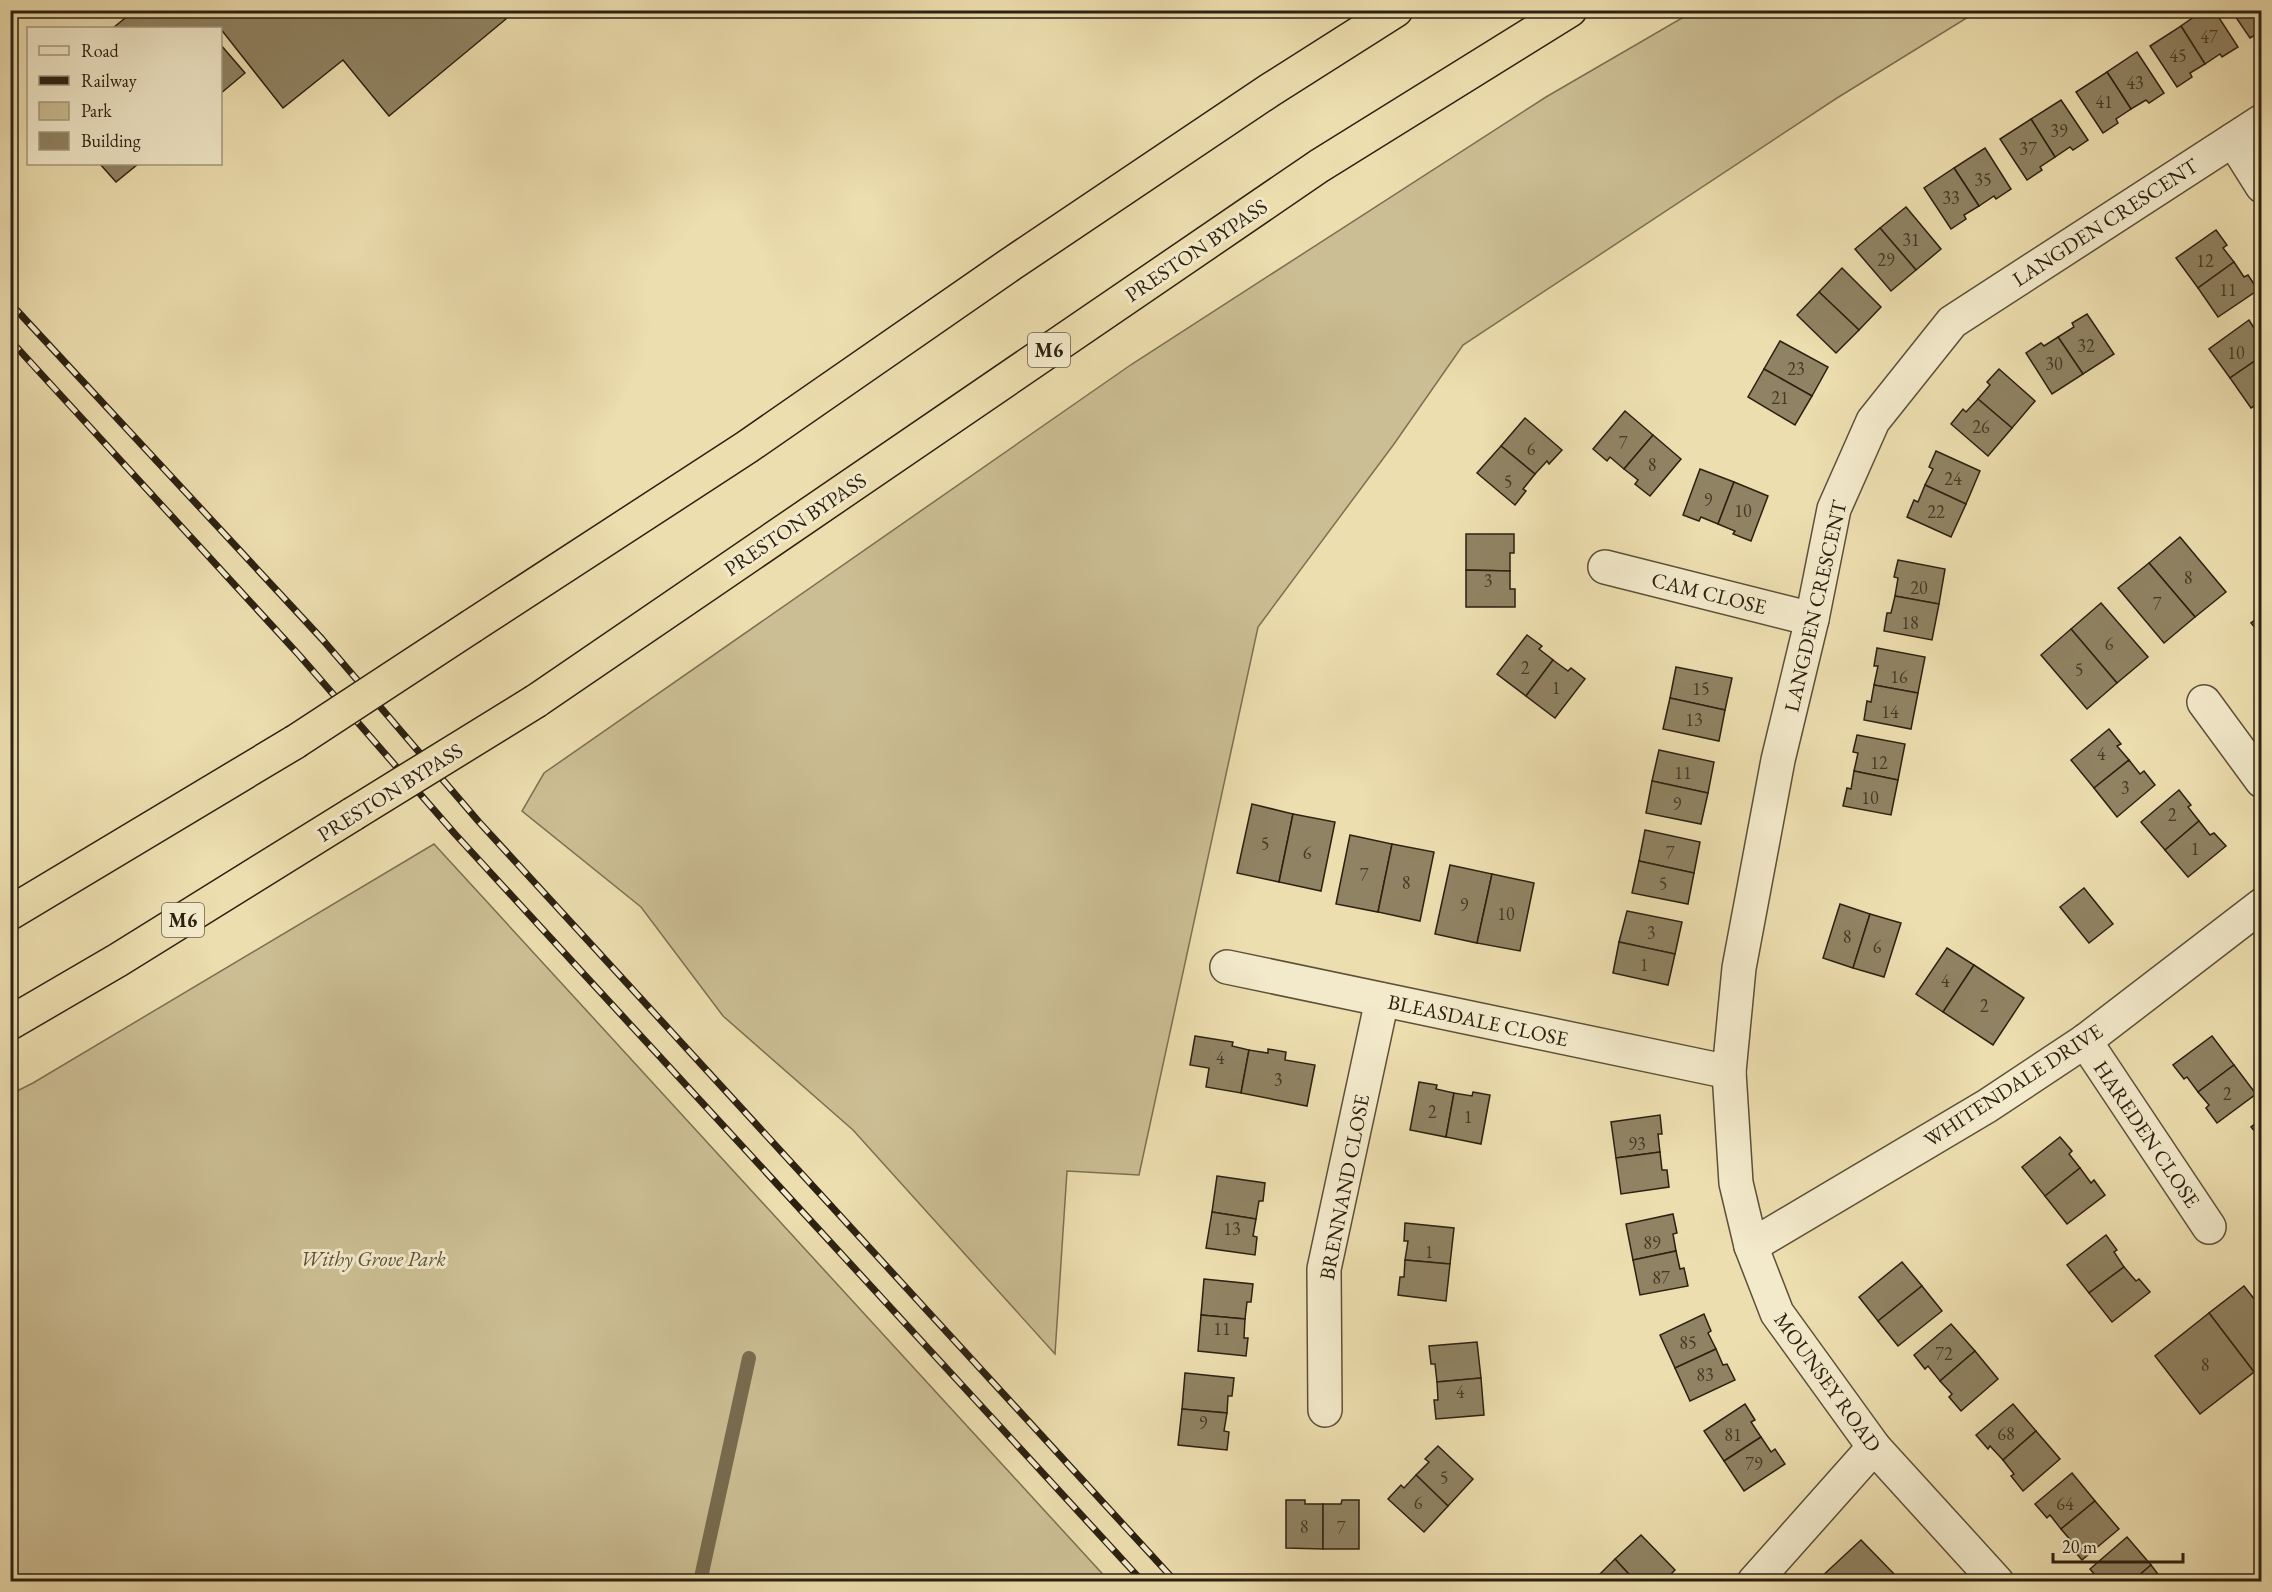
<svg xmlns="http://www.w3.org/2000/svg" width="2272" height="1592" font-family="'EB Garamond',serif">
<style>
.green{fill:#ccbe94;stroke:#7c7052;stroke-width:1.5}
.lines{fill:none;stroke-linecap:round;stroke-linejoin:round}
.stream{stroke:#786c4f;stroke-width:14}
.building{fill:#908363;stroke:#2c2111;stroke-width:1.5}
.minor-casing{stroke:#5c5038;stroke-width:36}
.highway-casing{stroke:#2c2111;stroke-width:36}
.minor{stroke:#f3eacb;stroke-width:33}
.highway{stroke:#eddeaf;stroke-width:33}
.rail-casing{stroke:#2c2111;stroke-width:7}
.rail{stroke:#f3eacb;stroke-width:4.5;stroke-dasharray:14;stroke-linecap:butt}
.highway-bridge-casing{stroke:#2c2111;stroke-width:36;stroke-linecap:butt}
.highway-bridge{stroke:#eddeaf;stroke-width:33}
.labels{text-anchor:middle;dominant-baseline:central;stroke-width:6;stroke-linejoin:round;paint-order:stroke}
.number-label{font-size:18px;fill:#453a26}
.shield{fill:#f3eacb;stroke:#685d49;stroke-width:1.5}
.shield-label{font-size:20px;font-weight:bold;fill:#2c2111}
.street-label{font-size:21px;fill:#2c2111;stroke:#f3eacb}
.park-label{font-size:21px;font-style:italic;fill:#5c5038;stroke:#f3eacb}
</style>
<rect width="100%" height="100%" fill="#eddeaf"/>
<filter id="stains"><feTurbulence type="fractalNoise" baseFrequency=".00333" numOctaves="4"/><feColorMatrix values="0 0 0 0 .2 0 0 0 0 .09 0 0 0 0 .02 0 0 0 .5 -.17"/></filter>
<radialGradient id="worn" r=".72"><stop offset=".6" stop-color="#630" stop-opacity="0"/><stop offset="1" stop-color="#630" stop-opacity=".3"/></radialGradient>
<g class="green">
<path d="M1694 11H1978L1837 98 1463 345 1394 444 1258 627 1139 1175 1067 1171 1055 1354 853 1130 723 1016 641 907 522 811 544 773 1132 364 1546 97Z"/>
<path d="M434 844 1109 1581H11V1094L33 1083Z"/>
</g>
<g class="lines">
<path class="stream" d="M700 1582 749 1358"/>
</g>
<g class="building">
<path d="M135 10H499L506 19 389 116 343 60 283 108 220 28H113Z"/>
<path d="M2204 10H2214L2238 47 2222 57 2220 54 2205 64 2181 26Z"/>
<path d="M2231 10H2262V31L2250 38Z"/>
<path d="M2181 26 2205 64 2190 73 2192 77 2177 87 2150 46Z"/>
<path d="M220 44 245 73 220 94Z"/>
<path d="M2137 52 2164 93 2149 103 2146 100 2131 109 2107 72Z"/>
<path d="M2107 72 2131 109 2116 119 2118 123 2103 133 2076 92Z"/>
<path d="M2061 100 2088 140 2073 150 2070 147 2055 157 2031 119Z"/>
<path d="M2031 119 2055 157 2040 167 2042 170 2027 180 2000 139Z"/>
<path d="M1985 148 2011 189 1996 199 1994 196 1979 206 1954 168Z"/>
<path d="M100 164H138L116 182Z"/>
<path d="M1954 168 1979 206 1964 215 1966 219 1951 229 1924 188Z"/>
<path d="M1906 207 1941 249 1916 270 1880 228Z"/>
<path d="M1880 228 1916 270 1891 291 1855 249Z"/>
<path d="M2216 230 2227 245 2223 248 2234 262 2198 288 2176 258Z"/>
<path d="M2234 262 2244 277 2248 275 2258 290 2218 317 2198 288Z"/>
<path d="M1842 268 1881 307 1859 330 1819 292Z"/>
<path d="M1819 292 1859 330 1836 353 1797 315Z"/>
<path d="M2087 314 2114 354 2083 374 2058 337 2074 327 2072 323Z"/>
<path d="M2249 320 2259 336 2256 338 2262 346V356L2230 378 2209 349Z"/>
<path d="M2058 337 2083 374 2052 394 2026 353 2041 343 2044 346Z"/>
<path d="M1780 341 1828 367 1812 396 1764 369Z"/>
<path d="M2262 356V401L2251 408 2230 378Z"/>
<path d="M1764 369 1812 396 1795 425 1748 397Z"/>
<path d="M1999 369 2035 401 2012 428 1978 399 1990 385 1987 382Z"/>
<path d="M1978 399 2012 428 1988 456 1951 424 1963 409 1966 412Z"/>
<path d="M1625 411 1653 435 1624 469 1610 457 1607 461 1593 449Z"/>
<path d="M1525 418 1562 450 1549 464 1547 461 1535 474 1501 446Z"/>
<path d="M1653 435 1681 459 1650 496 1635 484 1638 480 1624 469Z"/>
<path d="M1501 446 1535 474 1523 489 1526 491 1515 505 1477 473Z"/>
<path d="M1936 451 1980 471 1966 504 1925 485 1933 469 1929 467Z"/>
<path d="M1700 469 1734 482 1718 524 1701 517 1699 521 1683 515Z"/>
<path d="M1734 482 1768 496 1751 541 1733 534 1735 531 1718 524Z"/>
<path d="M1925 485 1966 504 1951 537 1907 517 1914 500 1918 502Z"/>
<path d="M1466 534H1514V553H1510V571L1466 570Z"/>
<path d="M2180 537 2226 592 2195 617 2149 563Z"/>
<path d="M1898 560 1945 569 1939 604 1895 596 1898 578 1894 577Z"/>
<path d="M2149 563 2195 617 2164 643 2118 588Z"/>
<path d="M1466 570 1510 571V589H1515V607H1466Z"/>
<path d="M1895 596 1939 604 1932 640 1884 631 1887 613H1891Z"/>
<path d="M2101 603 2148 657 2117 683 2071 629Z"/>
<path d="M2262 615V636L2251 623Z"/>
<path d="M2071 629 2117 683 2087 709 2041 655Z"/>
<path d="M1527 635 1542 646 1539 649 1553 660 1526 696 1497 674Z"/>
<path d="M1877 648 1925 657 1918 693 1874 685 1878 666H1874Z"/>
<path d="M1553 660 1568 671 1571 668 1585 679 1555 718 1526 696Z"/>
<path d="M1676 667 1732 678 1725 710 1670 698Z"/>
<path d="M1874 685 1918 693 1911 729 1864 720 1867 701 1871 702Z"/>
<path d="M1670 698 1725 710 1719 741 1663 729Z"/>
<path d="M2109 729 2121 744 2117 746 2129 760 2094 788 2071 760Z"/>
<path d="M1857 735 1905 744 1898 780 1854 771 1858 753 1853 752Z"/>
<path d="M1659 750 1714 762 1708 793 1652 781Z"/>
<path d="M2129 760 2140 774 2144 771 2155 785 2117 817 2094 788Z"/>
<path d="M1854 771 1898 780 1891 815 1843 806 1847 788 1851 789Z"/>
<path d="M1652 781 1708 793 1701 824 1646 813Z"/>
<path d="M2179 790 2191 805 2188 807 2199 821 2165 850 2141 822Z"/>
<path d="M1252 804 1293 814 1279 882 1237 873Z"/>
<path d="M1293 814 1335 822 1321 891 1279 882Z"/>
<path d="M2199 821 2210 835 2214 833 2226 846 2188 877 2165 850Z"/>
<path d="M1645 830 1700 842 1694 873 1639 861Z"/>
<path d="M1350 835 1392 844 1378 912 1336 904Z"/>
<path d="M1392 844 1434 852 1420 921 1378 912Z"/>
<path d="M1639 861 1694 873 1688 904 1632 893Z"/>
<path d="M1450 865 1492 874 1477 943 1435 934Z"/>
<path d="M1492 874 1534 883 1520 951 1477 943Z"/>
<path d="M2084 888 2113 924 2089 943 2060 907Z"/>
<path d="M1840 904 1870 914 1853 968 1823 958Z"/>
<path d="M1627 911 1682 922 1675 954 1619 942Z"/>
<path d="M1870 914 1901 923 1884 977 1853 968Z"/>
<path d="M1619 942 1675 954 1668 985 1613 973Z"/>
<path d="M1947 948 1974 965 1943 1012 1916 994Z"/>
<path d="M1974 965 2024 998 1993 1045 1943 1012Z"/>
<path d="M1195 1036 1233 1042 1232 1046 1249 1050 1241 1093 1206 1087 1209 1068 1190 1065Z"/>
<path d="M2212 1036 2234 1065 2198 1092 2187 1077 2184 1079 2173 1065Z"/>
<path d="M1268 1049 1286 1052 1285 1060 1315 1065 1307 1106 1241 1093 1249 1050 1268 1053Z"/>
<path d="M2234 1065 2256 1094 2217 1123 2206 1108 2209 1105 2198 1092Z"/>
<path d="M1419 1082 1437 1085 1436 1089 1454 1093 1446 1137 1410 1130Z"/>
<path d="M1473 1092 1490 1095 1481 1144 1446 1137 1454 1093 1472 1096Z"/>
<path d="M1660 1115 1662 1134H1658L1660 1152 1616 1158 1611 1122Z"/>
<path d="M2262 1119V1140L2251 1127Z"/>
<path d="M2060 1137 2072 1151 2069 1154 2080 1168 2045 1196 2022 1167Z"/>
<path d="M1660 1152 1662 1170H1667L1669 1187 1621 1194 1616 1158Z"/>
<path d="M2080 1168 2091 1183 2094 1180 2105 1195 2067 1224 2045 1196Z"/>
<path d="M1217 1176 1265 1183 1263 1201H1259L1256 1219 1212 1212Z"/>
<path d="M1212 1212 1256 1219 1253 1236 1257 1237 1255 1255 1206 1248Z"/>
<path d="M1673 1214 1677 1233 1673 1234 1676 1251 1633 1260 1626 1224Z"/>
<path d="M1405 1223 1454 1228 1450 1264 1405 1260 1408 1241H1404Z"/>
<path d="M2106 1235 2117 1250 2114 1252 2124 1267 2089 1293 2067 1265Z"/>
<path d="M1676 1251 1680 1269 1684 1268 1688 1286 1640 1295 1633 1260Z"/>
<path d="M1405 1260 1450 1264 1446 1301 1398 1295 1400 1277H1404Z"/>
<path d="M1902 1262 1922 1286 1878 1321 1859 1297Z"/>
<path d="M2124 1267 2136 1281 2139 1279 2150 1292 2112 1322 2089 1293Z"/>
<path d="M1204 1279 1253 1284 1251 1302H1247L1245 1319 1201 1315Z"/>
<path d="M1922 1286 1942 1311 1898 1346 1878 1321Z"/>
<path d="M2244 1286 2262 1309V1366L2254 1372 2209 1313Z"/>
<path d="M2209 1313 2254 1372 2200 1414 2155 1356Z"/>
<path d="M1704 1314 1711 1331 1708 1333 1716 1349 1675 1368 1660 1335Z"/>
<path d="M1201 1315 1245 1319 1244 1338H1248L1246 1356 1198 1351Z"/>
<path d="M1951 1324 1975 1351 1940 1381 1928 1366 1925 1369 1914 1355Z"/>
<path d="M1477 1342 1481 1378 1437 1382 1435 1364H1431L1429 1346Z"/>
<path d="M1716 1349 1723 1365 1727 1364 1735 1380 1690 1401 1675 1368Z"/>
<path d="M1975 1351 1998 1379 1961 1411 1949 1397 1952 1394 1940 1381Z"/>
<path d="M1185 1373 1234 1378 1232 1396H1228L1227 1413 1182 1409Z"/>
<path d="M1481 1378 1484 1415 1436 1419 1434 1400H1438L1437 1382Z"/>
<path d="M1745 1404 1755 1420 1751 1422 1761 1437 1724 1461 1704 1431Z"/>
<path d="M2013 1404 2036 1431 2003 1460 1990 1446 1988 1449 1976 1435Z"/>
<path d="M1182 1409 1227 1413 1224 1431 1229 1432 1227 1450 1178 1445Z"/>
<path d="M2036 1431 2060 1459 2023 1491 2011 1476 2014 1474 2003 1460Z"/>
<path d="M1761 1437 1771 1452 1775 1449 1785 1464 1744 1491 1724 1461Z"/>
<path d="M1438 1446 1473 1479 1448 1506 1416 1475 1429 1462 1425 1459Z"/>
<path d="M2072 1473 2095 1501 2061 1529 2050 1515 2047 1518 2035 1504Z"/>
<path d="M1416 1475 1448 1506 1424 1532 1388 1499 1401 1485 1404 1488Z"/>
<path d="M1286 1500H1305V1504H1323V1549L1286 1548Z"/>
<path d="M1342 1500H1359V1549H1323V1504H1341Z"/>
<path d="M2095 1501 2119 1529 2082 1560 2070 1546 2073 1543 2061 1529Z"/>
<path d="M1641 1535 1675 1570 1663 1582 1659 1579 1657 1582H1636L1615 1559Z"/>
<path d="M2127 1537 2151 1565 2131 1582H2106L2105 1580 2101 1582 2090 1569Z"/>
<path d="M1861 1540 1896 1576 1890 1582H1822L1819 1579Z"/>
<path d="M1615 1559 1636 1582H1592Z"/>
<path d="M2151 1565 2164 1582H2131Z"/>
</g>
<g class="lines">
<defs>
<g id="minor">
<path d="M2233 140 2262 186"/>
<path d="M1605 567 1812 619"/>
<path d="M2204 702 2262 781"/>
<path d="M1227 967 1729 1072"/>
<path d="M2085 1041 2209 1227"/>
<path d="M1751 1246 1987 1106 2085 1041 2262 905"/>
<path d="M1325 1410 1324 1269 1382 1000"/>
<path d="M1754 1582 1874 1447"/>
<path d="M1997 1582 1874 1447 1777 1313 1751 1246 1736 1183 1729 1072 1739 968 1778 760 1812 619 1834 509 1873 421 1952 322 2262 121"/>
</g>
<g id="highway">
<path d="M472 626 747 447 1011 264 1270 90 1396 10"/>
<path d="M536 701 1319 166 1570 10"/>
<path d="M10 913 295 742"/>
<path d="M10 1023 118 960 353 814"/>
</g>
</defs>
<use href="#minor" class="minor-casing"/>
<use href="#highway" class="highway-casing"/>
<use href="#minor" class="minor"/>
<use href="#highway" class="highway"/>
<defs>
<g id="rail">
<path d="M10 303 322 639 479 822 1176 1582"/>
<path d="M10 340 299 655 455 834 1143 1582"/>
</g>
</defs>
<use href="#rail" class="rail-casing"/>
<use href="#rail" class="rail"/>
<defs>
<g id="highway-bridge">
<path d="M295 742 472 626"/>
<path d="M353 814 536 701"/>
</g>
</defs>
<use href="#highway-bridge" class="highway-bridge-casing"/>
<use href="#highway-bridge" class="highway-bridge"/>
</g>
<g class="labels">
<g class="number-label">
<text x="2209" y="36">47</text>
<text x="2178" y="55">45</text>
<text x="2135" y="82">43</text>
<text x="2104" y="101">41</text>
<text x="2059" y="130">39</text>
<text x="2028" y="148">37</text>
<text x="1983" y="179">35</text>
<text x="1951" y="197">33</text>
<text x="1911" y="239">31</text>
<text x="1886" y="259">29</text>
<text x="2205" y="260">12</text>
<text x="2228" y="289">11</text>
<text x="2086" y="345">32</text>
<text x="2236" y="352">10</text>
<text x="2054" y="363">30</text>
<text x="1796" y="368">23</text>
<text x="1780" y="397">21</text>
<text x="1981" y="426">26</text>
<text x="1623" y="442">7</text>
<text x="1531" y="448">6</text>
<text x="1652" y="464">8</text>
<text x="1953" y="478">24</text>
<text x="1508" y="481">5</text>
<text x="1708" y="499">9</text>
<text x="1743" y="510">10</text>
<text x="1936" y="511">22</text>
<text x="2188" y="577">8</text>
<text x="1488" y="580">3</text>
<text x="1919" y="587">20</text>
<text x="2157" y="603">7</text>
<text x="1910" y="622">18</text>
<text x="2109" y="643">6</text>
<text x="1525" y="667">2</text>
<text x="2079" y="669">5</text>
<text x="1899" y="676">16</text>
<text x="1556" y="687">1</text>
<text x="1701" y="688">15</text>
<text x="1890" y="711">14</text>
<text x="1694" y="719">13</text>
<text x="2101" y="753">4</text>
<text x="1879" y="762">12</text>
<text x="1683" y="772">11</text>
<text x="2125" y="787">3</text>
<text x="1870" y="797">10</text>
<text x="1677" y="803">9</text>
<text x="2172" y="814">2</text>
<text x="1265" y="843">5</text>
<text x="2195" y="848">1</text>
<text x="1307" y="852">6</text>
<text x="1670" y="852">7</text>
<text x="1364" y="874">7</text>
<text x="1406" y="882">8</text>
<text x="1663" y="883">5</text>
<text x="1464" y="904">9</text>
<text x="1506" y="913">10</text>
<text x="1651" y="932">3</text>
<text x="1847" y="936">8</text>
<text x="1877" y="946">6</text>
<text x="1644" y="964">1</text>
<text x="1945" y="980">4</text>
<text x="1984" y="1005">2</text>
<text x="1220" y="1057">4</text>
<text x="1278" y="1079">3</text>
<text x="2227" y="1093">2</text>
<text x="1432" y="1111">2</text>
<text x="1468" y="1116">1</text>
<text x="1637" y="1143">93</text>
<text x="1232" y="1228">13</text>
<text x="1652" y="1242">89</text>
<text x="1429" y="1251">1</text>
<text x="1661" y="1277">87</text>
<text x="1222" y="1328">11</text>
<text x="1688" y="1342">85</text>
<text x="1944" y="1353">72</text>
<text x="2205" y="1364">8</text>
<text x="1705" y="1374">83</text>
<text x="1460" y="1391">4</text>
<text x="1203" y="1422">9</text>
<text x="2006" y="1433">68</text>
<text x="1733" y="1434">81</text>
<text x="1754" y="1463">79</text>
<text x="1444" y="1477">5</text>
<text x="1418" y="1502">6</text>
<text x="2065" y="1503">64</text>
<text x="1304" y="1526">8</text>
<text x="1341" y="1527">7</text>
</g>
<g class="shield">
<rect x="1028" y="333" width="42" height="34" rx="4.5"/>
<rect x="162" y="903" width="42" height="34" rx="4.5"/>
</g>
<g class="shield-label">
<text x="1049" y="350">M6</text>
<text x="183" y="920">M6</text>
</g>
<g class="street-label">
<text transform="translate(2105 222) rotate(-33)">LANGDEN CRESCENT</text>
<text transform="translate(1196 250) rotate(-34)">PRESTON BYPASS</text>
<text transform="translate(795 524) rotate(-34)">PRESTON BYPASS</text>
<text transform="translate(1709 593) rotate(14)">CAM CLOSE</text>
<text transform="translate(1815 606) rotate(-77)">LANGDEN CRESCENT</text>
<text transform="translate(390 792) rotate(-32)">PRESTON BYPASS</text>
<text transform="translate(1478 1020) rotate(12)">BLEASDALE CLOSE</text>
<text transform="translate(2013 1085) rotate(-33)">WHITENDALE DRIVE</text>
<text transform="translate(2147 1134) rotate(56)">HAREDEN CLOSE</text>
<text transform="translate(1344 1187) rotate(-79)">BRENNAND CLOSE</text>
<text transform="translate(1828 1382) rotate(54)">MOUNSEY ROAD</text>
</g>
<g class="park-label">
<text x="373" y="1258">Withy Grove Park</text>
</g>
</g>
<rect width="2272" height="1592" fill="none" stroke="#eddeaf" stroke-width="36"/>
<rect x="12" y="12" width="2248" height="1568" fill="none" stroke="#2c2111" stroke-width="3"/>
<rect x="18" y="18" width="2236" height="1556" fill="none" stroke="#2c2111" stroke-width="1.5"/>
<rect x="27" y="27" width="195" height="138" fill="#f3eacb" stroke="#a39a81" stroke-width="1.5"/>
<rect x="39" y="46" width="30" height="9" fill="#f3eacb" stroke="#a39a81" stroke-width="1.5"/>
<text x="81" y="57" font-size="18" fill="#2c2111">Road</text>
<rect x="39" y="76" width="30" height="9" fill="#2c2111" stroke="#a39a81" stroke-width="1.5"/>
<text x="81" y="87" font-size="18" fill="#2c2111">Railway</text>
<rect x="39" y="102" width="30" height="18" fill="#ccbe94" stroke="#a39a81" stroke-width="1.5"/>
<text x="81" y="117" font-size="18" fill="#2c2111">Park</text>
<rect x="39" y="132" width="30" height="18" fill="#908363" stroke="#a39a81" stroke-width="1.5"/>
<text x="81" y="147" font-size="18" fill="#2c2111">Building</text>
<path d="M2053 1553v9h130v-9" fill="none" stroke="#2c2111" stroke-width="3"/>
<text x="2062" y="1553" font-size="18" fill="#2c2111" stroke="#f3eacb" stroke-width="4.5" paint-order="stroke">20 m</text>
<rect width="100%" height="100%" filter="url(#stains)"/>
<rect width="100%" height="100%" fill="url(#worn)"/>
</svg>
